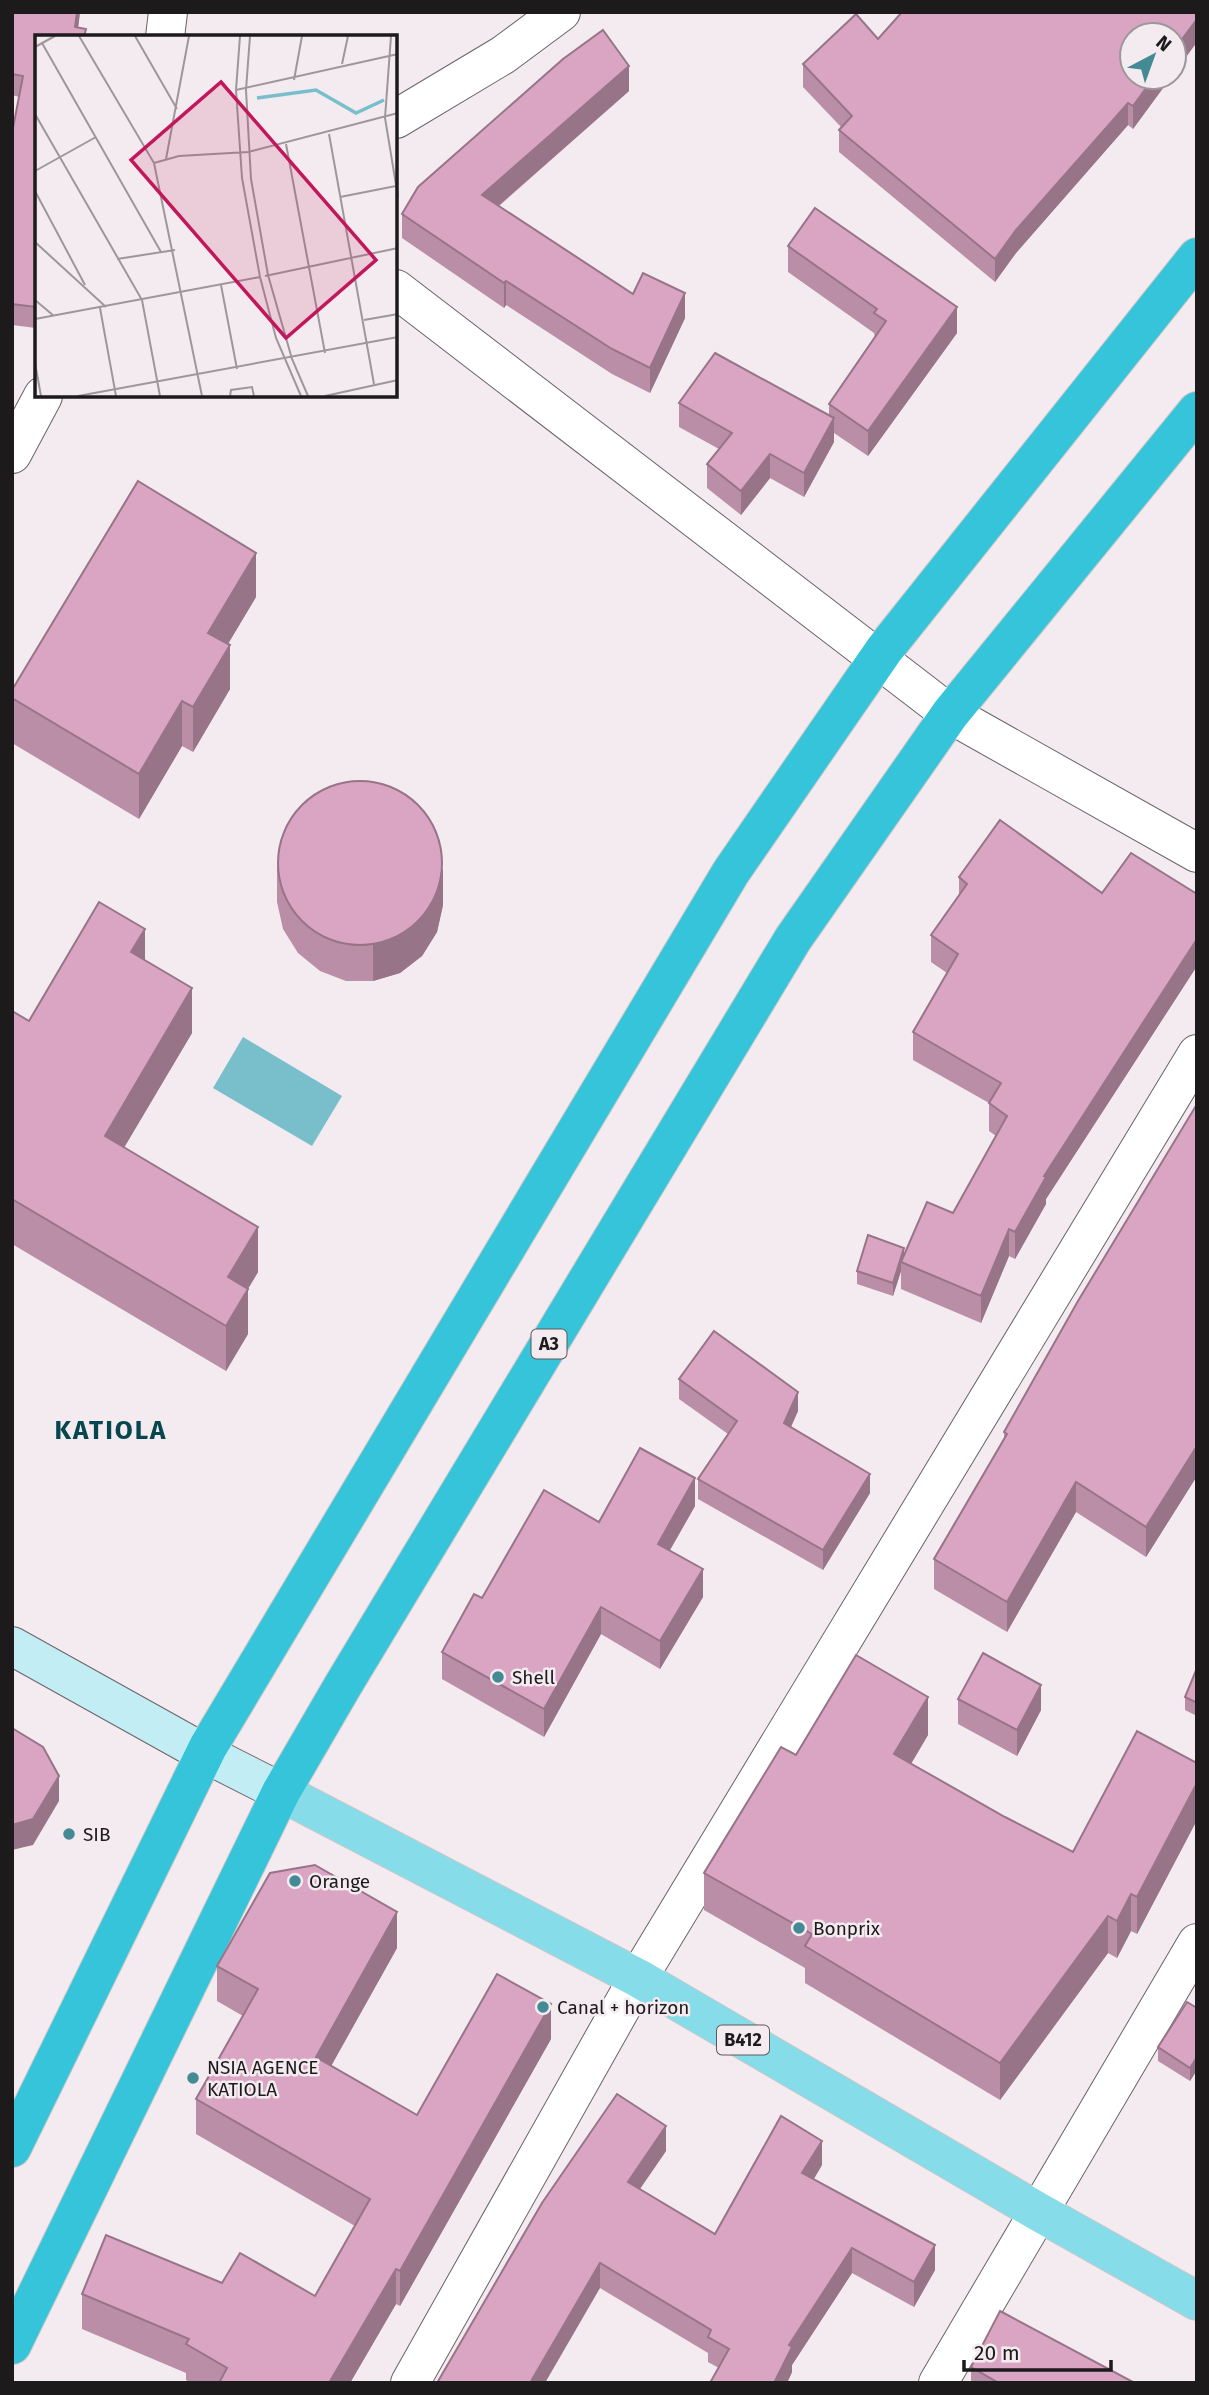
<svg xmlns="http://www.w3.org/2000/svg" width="1209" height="2395" font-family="'Fira Sans',sans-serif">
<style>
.water{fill:#78bfcb}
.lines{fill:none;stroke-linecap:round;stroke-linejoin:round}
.street-casing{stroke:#6b6468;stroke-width:40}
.secondary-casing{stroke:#6b6468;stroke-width:40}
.primary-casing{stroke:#c9c8c9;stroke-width:40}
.highway-casing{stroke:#c9c8c9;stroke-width:40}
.street{stroke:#fff;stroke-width:38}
.secondary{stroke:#c2edf4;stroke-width:38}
.primary{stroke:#86dce8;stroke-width:38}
.highway{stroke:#35c4d9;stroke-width:38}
.wall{fill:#bb8ea8}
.shaded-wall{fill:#987488}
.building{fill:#d9a5c3;stroke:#987488;stroke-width:2}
.poi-dot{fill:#448a95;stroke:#f3ebef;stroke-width:2.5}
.labels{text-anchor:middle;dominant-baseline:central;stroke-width:5;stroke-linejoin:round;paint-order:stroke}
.shield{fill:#f3ebef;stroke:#5d595b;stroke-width:2}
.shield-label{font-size:18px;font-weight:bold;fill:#1d1a1c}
.poi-label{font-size:19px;fill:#1d1a1c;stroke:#f3ebef;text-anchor:start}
.district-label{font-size:26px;font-weight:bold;letter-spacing:2px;fill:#06464f;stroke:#f3ebef}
.inset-river{fill:none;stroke:#78bfcb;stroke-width:3.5}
.inset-road{fill:none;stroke:#9d979b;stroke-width:2}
.view{fill:#c2185b;fill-opacity:0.15;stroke:#c2185b;stroke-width:3.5}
.inset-edge{fill:none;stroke:#1d1a1c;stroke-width:3.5}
</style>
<rect width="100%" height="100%" fill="#f3ebef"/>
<path class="water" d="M243 1037 342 1096 312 1146 213 1088Z"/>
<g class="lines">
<defs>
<g id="street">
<path d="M165 37 168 12"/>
<path d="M396 119 503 55 561 12"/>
<path d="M396 289 950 714 1197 853"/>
<path d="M12 454 43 396"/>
<path d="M410 2383 638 1978 1197 1054"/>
<path d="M938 2383 1197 1943"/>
</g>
<path id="secondary" d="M12 1646 204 1753 281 1792"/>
<path id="primary" d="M281 1792 638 1978 1037 2211 1197 2301"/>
<g id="highway">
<path d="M12 2148 208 1747 731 872 884 650 1197 257"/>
<path d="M12 2345 281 1792 342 1687 793 939 950 714 1197 411"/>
</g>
</defs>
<use href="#street" class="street-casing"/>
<use href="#secondary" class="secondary-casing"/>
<use href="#primary" class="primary-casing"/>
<use href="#highway" class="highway-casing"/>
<use href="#street" class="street"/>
<use href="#secondary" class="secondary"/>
<use href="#primary" class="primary"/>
<use href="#highway" class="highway"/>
</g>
<g class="wall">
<path d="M12 12H80L78 27 86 37H37L36 328 12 325V133L19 97 12 95Z"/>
<path d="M1197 12V42L1133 129 1128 125 1016 253 995 282 839 152V130L841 127 803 87V64L878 39Z"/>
<path d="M629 91 499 206 633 294 685 318 650 393 612 374 506 305 504 308 402 238V214Z"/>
<path d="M788 246 957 333 868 456 834 433V442L804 497 770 478 741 515 707 488V464L719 449 679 427V403L829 416V404L875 338 874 333 788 272Z"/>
<path d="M256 597 228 644 230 689 193 752 182 746 139 819 12 743V690Z"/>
<path d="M277 866 443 905 437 932 422 956 400 973 373 981H346L320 971 298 953 283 929 277 902Z"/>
<path d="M959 877 1102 893 1197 894V966L1046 1199V1204L1015 1259 1009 1256 981 1323 901 1289V1271L893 1296 857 1284V1271L904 1254 953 1213 996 1136 989 1131V1103L913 1060V1032L947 973 931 962V935L959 896Z"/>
<path d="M145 960 192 1033 124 1147 258 1272 248 1289V1334L226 1371 12 1244V1011L29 1021Z"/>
<path d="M1197 1104V1476L1146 1557 1076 1512 1007 1632 934 1589V1559L1004 1439V1432Z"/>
<path d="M679 1379 798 1411 791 1427 870 1493 823 1570 698 1499V1479L728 1434 679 1399Z"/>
<path d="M695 1506 670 1550 703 1597 660 1669 601 1634 544 1737 442 1679V1652L482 1598 599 1522Z"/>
<path d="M1197 1668V1716L1185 1710V1697Z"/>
<path d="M958 1699 1041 1710 1017 1756 958 1724Z"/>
<path d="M928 1735 911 1764 1005 1817 1073 1852 1197 1763V1820L1137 1934 1131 1931 1117 1958 1108 1953 1000 2100 805 1983V1968L704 1910V1873L796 1755Z"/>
<path d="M397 1948 331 2066 417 2115 551 2039 400 2306 396 2304 350 2383H191L186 2380V2373L82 2329V2294L222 2283 315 2296 355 2226 196 2134V2099L243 2016 217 2001V1966Z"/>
<path d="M1197 2008V2070L1190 2081 1158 2061V2047Z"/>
<path d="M666 2151 640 2189 715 2234 822 2165 814 2179 935 2270 914 2307 852 2273 792 2365V2372L787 2383H710L719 2368 708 2362V2353L600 2288 437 2383Z"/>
<path d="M971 2367 1133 2383H971Z"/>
</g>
<g class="shaded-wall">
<path d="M77 12H80L77 37 75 27Z"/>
<path d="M1197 19V42L1174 73V50Z"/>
<path d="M629 66V91L482 220V195Z"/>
<path d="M1154 77H1171L1133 129V106Z"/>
<path d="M1128 103V125L1016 253 995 282V259L1016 230Z"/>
<path d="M506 281V305L504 308V283Z"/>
<path d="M685 293V318L650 393V368Z"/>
<path d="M37 296V317L36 328V307Z"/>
<path d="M957 307V333L868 456V431Z"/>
<path d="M834 418V442L804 497V473Z"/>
<path d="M770 454V478L741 515V491Z"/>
<path d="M256 553V597L208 677V633Z"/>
<path d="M230 645V689L193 752V707Z"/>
<path d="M182 701V746L139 819V774Z"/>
<path d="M443 869V905L437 932 422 956 400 973 373 981V945Z"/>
<path d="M145 929V974L131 952Z"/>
<path d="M1197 939V966L1046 1199V1204L1015 1259V1232L1044 1176Z"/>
<path d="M192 988V1033L105 1180V1136Z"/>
<path d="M258 1227V1272L228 1322V1277Z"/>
<path d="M1009 1229V1256L981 1323V1296Z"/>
<path d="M904 1248V1261L901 1262V1271L893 1296V1283Z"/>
<path d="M248 1289V1334L226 1371V1326Z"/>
<path d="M798 1392V1411L784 1442V1423Z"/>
<path d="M1197 1446V1476L1146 1557V1527Z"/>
<path d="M870 1474V1493L823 1570V1550Z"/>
<path d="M695 1478V1506L658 1571V1544Z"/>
<path d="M1076 1482V1512L1007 1632V1602Z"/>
<path d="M703 1569V1597L660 1669V1641Z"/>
<path d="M601 1607V1634L544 1737V1709Z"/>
<path d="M1041 1685V1710L1017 1756V1730Z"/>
<path d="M928 1697V1735L894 1792V1754Z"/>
<path d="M59 1776V1801L33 1845 12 1850V1825Z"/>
<path d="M1197 1783V1820L1137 1934V1897Z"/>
<path d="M1131 1894V1931L1117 1958V1921Z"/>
<path d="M397 1912V1948L316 2093V2057Z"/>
<path d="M1108 1916V1953L1000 2100V2063Z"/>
<path d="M551 2004V2039L400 2306V2271Z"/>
<path d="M1197 2057V2070L1190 2081V2068Z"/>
<path d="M666 2126V2151L628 2206V2182Z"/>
<path d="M822 2141V2165L802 2198V2173Z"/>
<path d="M935 2245V2270L914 2307V2282Z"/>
<path d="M852 2248V2273L792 2365V2372L787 2383H774L789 2345Z"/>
<path d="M600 2263V2288L545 2383H530Z"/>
<path d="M396 2269V2304L350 2383H329Z"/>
</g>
<g class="building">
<path d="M12 12H77L75 27 86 29 84 37H37V296L36 307 12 304V133L23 76 12 74Z"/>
<path d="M902 12H1197V19L1174 50V35H1132V77H1154L1133 106 1128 103 1016 230 995 259 839 130 852 116 803 64 856 14 878 39Z"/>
<path d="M603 30 629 66 482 195 633 294 643 273 685 293 650 368 612 349 506 281 504 283 402 214 418 187 563 59Z"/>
<path d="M815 208 957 307 868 431 829 404 886 321 874 313 877 309 788 246Z"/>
<path d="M715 353 834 418 804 473 770 454 741 491 707 464 732 433 679 403Z"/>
<path d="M138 481 256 553 208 633 230 645 193 707 182 701 139 774 12 698V690Z"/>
<circle cx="360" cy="863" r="82"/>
<path d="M1000 820 1102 893 1131 853 1197 894V939L1044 1176 1046 1177 1015 1232 1009 1229 981 1296 901 1262 927 1202 953 1213 1007 1116 989 1103 1001 1083 913 1032 958 954 931 935 967 884 959 877Z"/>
<path d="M99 902 145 929 131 952 192 988 105 1136 258 1227 228 1277 248 1289 226 1326 12 1199V1011L29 1021Z"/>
<path d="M1197 1104V1446L1146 1527 1076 1482 1007 1602 934 1559 1007 1434 1004 1432 1078 1301Z"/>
<path d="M868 1235 904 1248 893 1283 857 1271Z"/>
<path d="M714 1331 798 1392 784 1423 870 1474 823 1550 698 1479 737 1421 679 1379Z"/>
<path d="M640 1448 695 1478 658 1544 703 1569 660 1641 601 1607 544 1709 442 1652 474 1594 482 1598 544 1490 599 1522Z"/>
<path d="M983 1653 1041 1685 1017 1730 958 1699Z"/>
<path d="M856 1655 928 1697 894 1754 1005 1817 1073 1852 1137 1731 1197 1763V1783L1137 1897 1131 1894 1117 1921 1108 1916 1000 2063 805 1946 812 1934 704 1873 781 1747 796 1755Z"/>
<path d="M1197 1668V1703L1185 1697Z"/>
<path d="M12 1728 43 1747 59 1776 33 1819 12 1825Z"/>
<path d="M315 1865 397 1912 316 2057 417 2115 497 1974 551 2004 400 2271 396 2269 329 2383H219L227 2368 186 2344 189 2339 82 2294 106 2235 222 2283 240 2253 315 2296 370 2199 196 2099 258 1989 217 1966 270 1873Z"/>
<path d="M1187 2002 1197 2008V2057L1190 2068 1158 2047Z"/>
<path d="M617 2094 666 2126 628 2182 715 2234 781 2116 822 2141 802 2173 935 2245 914 2282 852 2248 789 2345 792 2347 774 2383H710L729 2349 708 2337 711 2330 600 2263 530 2383H437L542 2203Z"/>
<path d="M1000 2311 1133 2382 1132 2383H999L971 2367Z"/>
</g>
<g class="poi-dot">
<circle cx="498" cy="1677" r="7"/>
<circle cx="69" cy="1834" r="7"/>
<circle cx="295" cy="1881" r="7"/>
<circle cx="799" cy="1928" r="7"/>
<circle cx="543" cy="2007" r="7"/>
<circle cx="193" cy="2078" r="7"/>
</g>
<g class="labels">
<g class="shield">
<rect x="531.5" y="1329.5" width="35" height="29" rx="5"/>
<rect x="717" y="2025.5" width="52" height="29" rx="5"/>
</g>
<g class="shield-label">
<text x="549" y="1344">A3</text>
<text x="743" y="2040">B412</text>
</g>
<g class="poi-label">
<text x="512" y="1677">Shell</text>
<text x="83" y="1834">SIB</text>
<text x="309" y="1881">Orange</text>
<text x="813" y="1928">Bonprix</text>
<text x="557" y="2007">Canal + horizon</text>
<text x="207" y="2067">NSIA AGENCE<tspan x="207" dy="22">KATIOLA</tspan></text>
</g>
<g class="district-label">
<text x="111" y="1430">KATIOLA</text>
</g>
</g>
<g transform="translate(35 35)">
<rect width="362" height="362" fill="#f3ebef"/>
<path class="inset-river" d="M222 63 281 55 321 78 349 65"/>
<path class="inset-road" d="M44 1 119 128 167 361M100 1 142 74M205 1 201 55 207 143 225 242 241 303 266 361M215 1 211 55 216 144 233 240 257 324 273 361M356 1 350 83 363 162M7 8 126 217M0 12 20 1M307 29 313 1M259 45 267 1M201 55 363 19M0 79 107 265 125 361M294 99 339 349M251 109 290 318M131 124 154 1M119 128 144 121 213 117 363 78M0 136 61 102M0 156 50 250M305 162 361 151M0 207 71 272M82 224 140 215M230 241 363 213M186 250 202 334M0 265 19 281M65 273 81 361M0 284 225 242M329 285 363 279M0 328 6 361M43 361 363 302M195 361 196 355 217 352 219 361M290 361 363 345"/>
<path class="view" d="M186 47 341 225 251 303 96 125Z"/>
<rect width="362" height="362" class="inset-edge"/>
</g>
<rect width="1209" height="2395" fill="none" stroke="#1d1a1c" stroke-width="28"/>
<g transform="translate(1153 56) rotate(41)"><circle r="33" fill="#f3ebef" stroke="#9d979b" stroke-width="2"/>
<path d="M0-5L12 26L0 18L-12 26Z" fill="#448a95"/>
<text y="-10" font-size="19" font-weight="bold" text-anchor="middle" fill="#1d1a1c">N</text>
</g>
<path d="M964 2360v10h147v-10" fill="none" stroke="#1d1a1c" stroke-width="3.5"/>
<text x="974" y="2360" font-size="21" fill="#1d1a1c" stroke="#f3ebef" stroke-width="5" paint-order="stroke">20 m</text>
</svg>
